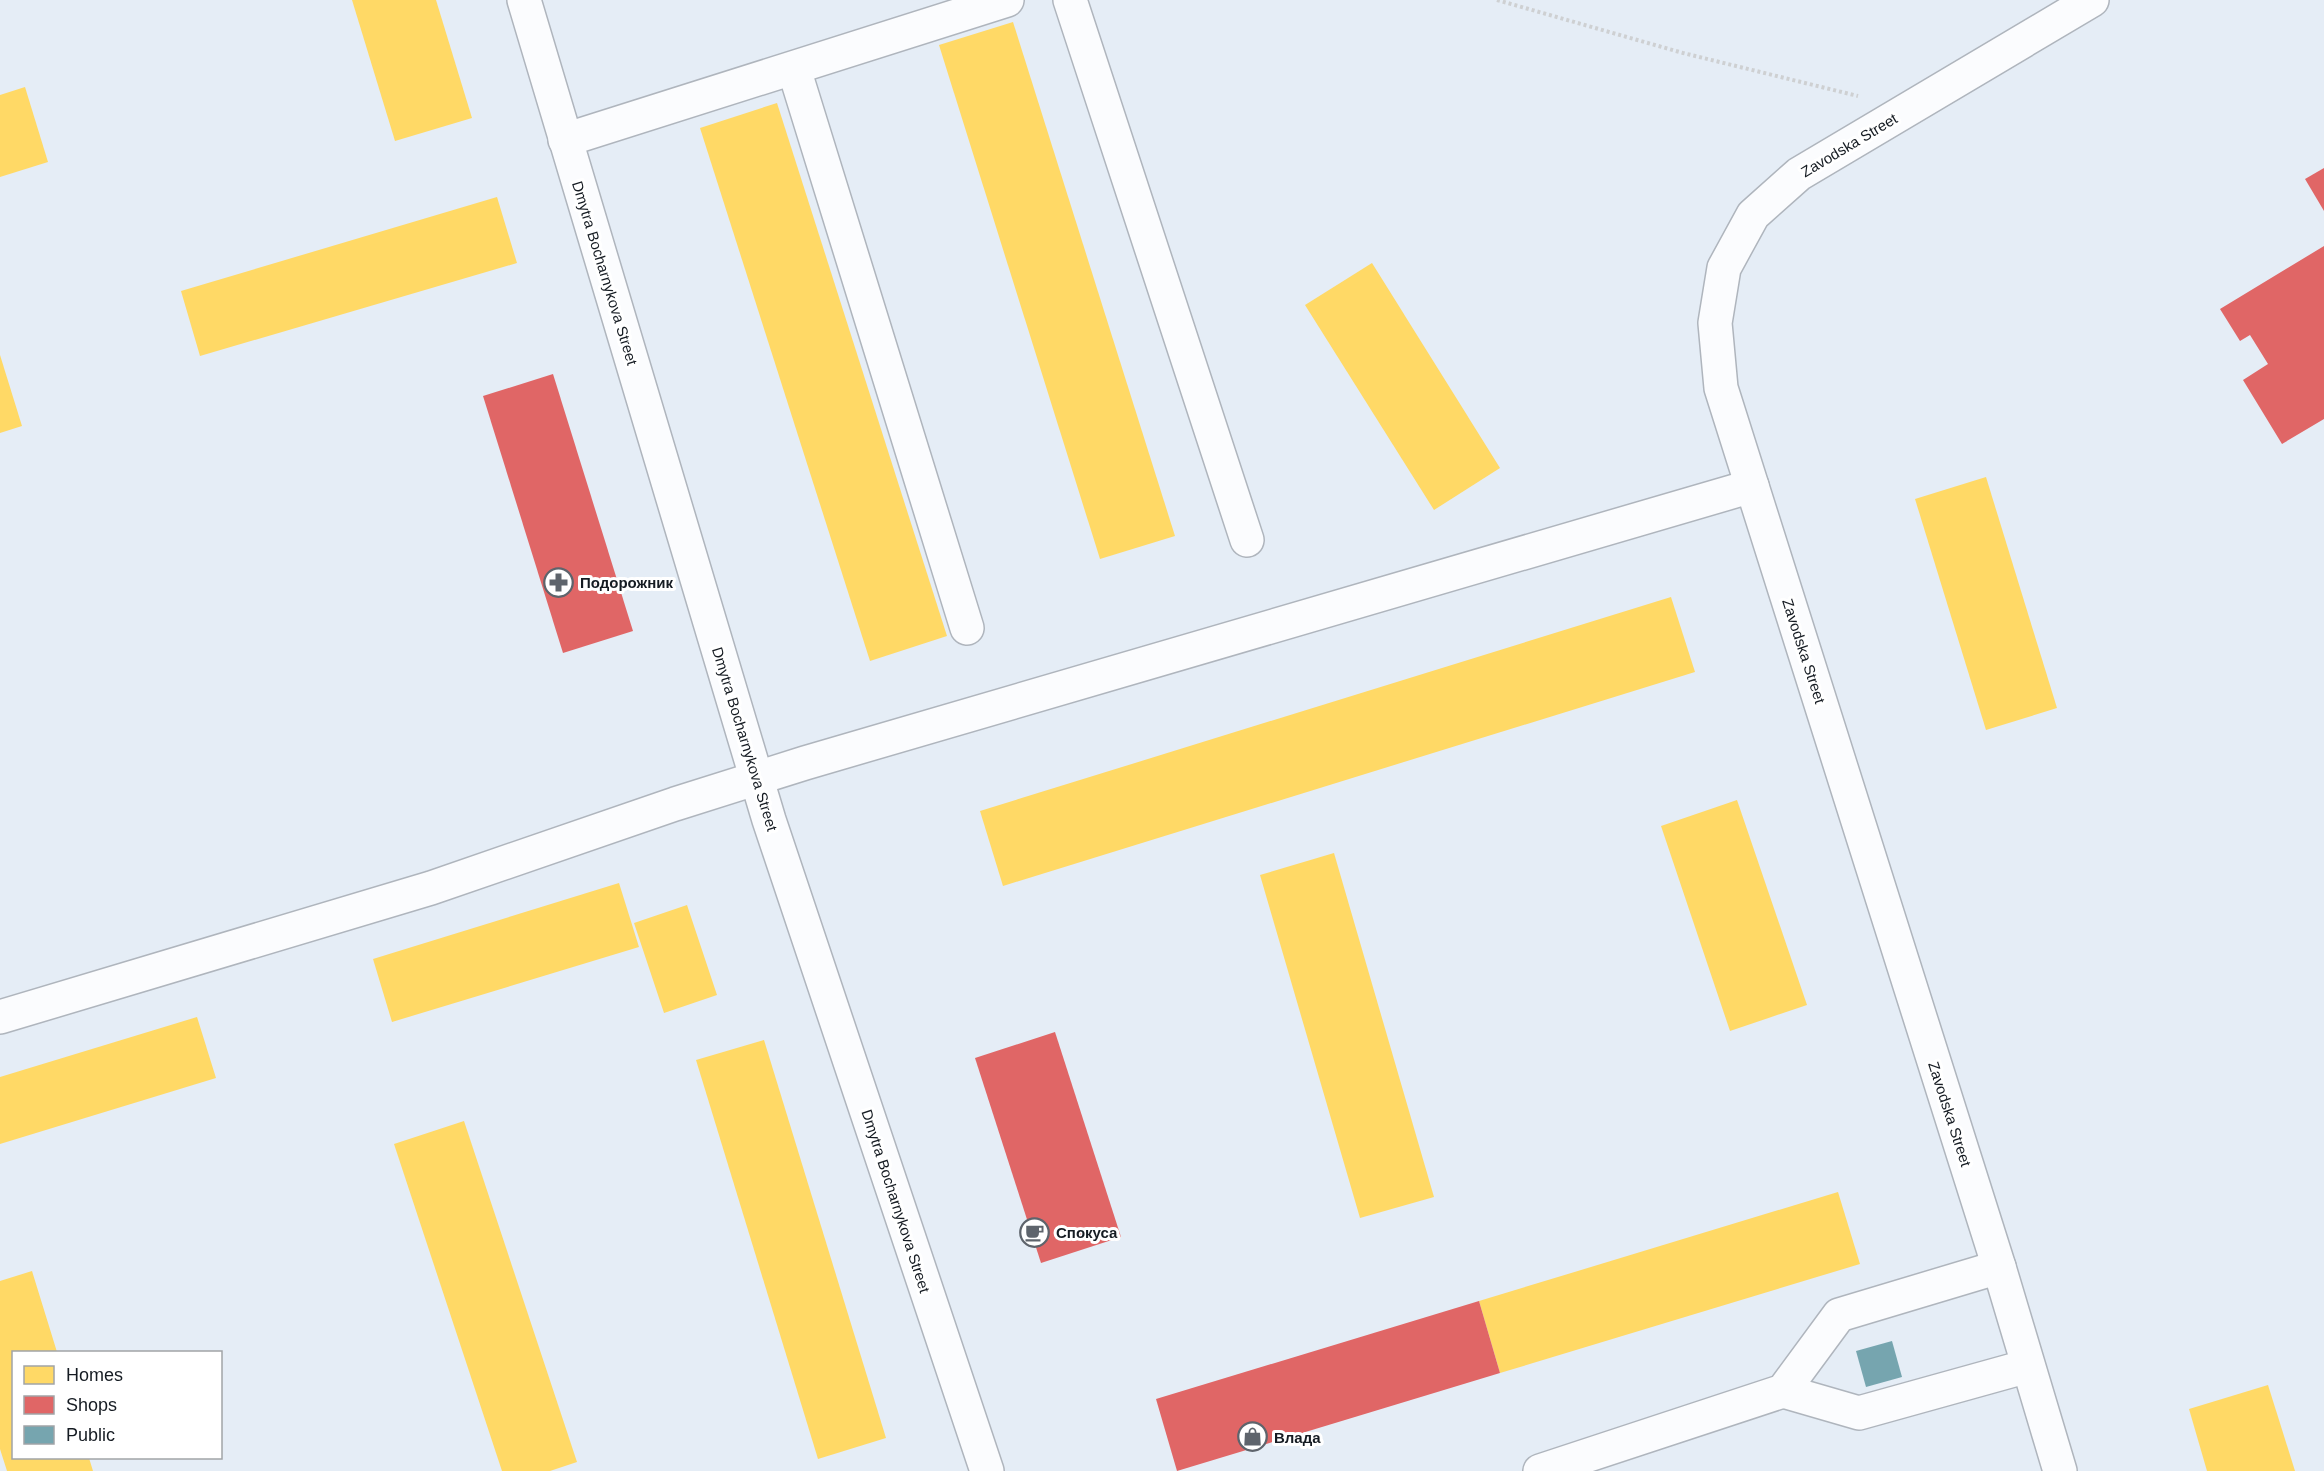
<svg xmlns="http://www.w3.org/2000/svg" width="2324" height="1471" font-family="Arial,sans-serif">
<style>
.homes{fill:#ffd966}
.shops{fill:#e06666}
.public{fill:#76a5af}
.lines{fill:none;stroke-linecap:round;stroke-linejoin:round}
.street-casing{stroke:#afb5bd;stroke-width:36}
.path{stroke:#ced0d2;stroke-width:4;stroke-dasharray:3 3;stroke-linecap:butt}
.street{stroke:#fbfcfe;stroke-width:33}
.labels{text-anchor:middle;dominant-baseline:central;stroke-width:6;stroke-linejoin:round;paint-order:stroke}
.street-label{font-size:15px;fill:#151b22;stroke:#fff}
.poi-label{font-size:15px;font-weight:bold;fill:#151b22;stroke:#fff;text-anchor:start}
</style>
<rect width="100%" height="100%" fill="#e5edf6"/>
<g class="homes">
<path d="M352 0H436L472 118 395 141Z"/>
<path d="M1013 22 1175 536 1100 559 939 45Z"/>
<path d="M25 87 48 162 0 177V95Z"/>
<path d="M777 103 947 636 870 661 700 128Z"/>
<path d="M497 197 517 263 200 356 181 291Z"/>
<path d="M1372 263 1500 468 1434 510 1305 305Z"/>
<path d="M0 355 22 426 0 433Z"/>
<path d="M1986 477 2057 708 1986 730 1915 499Z"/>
<path d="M1671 597 1695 672 1003 886 980 811Z"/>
<path d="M1737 800 1807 1005 1730 1031 1661 826Z"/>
<path d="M1334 853 1434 1197 1360 1218 1260 875Z"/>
<path d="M619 883 639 947 392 1022 373 959Z"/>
<path d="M687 905 717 995 664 1013 634 923Z"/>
<path d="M197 1017 216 1078 0 1144V1077Z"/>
<path d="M764 1040 886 1438 818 1459 696 1060Z"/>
<path d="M464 1121 577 1462 550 1471H502L394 1144Z"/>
<path d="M1838 1192 1860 1264 1500 1373 1479 1301Z"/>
<path d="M32 1271 57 1352H14V1458H89L93 1471H7L0 1449V1281Z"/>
<path d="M2268 1385 2295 1471H2207L2189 1409Z"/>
</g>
<g class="shops">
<path d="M2324 168V211L2305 179Z"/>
<path d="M2324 246V419L2282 444 2243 380 2268 364 2250 335 2240 341 2220 309Z"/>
<path d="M553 374 633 631 563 653 483 396Z"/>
<path d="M1055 1032 1121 1237 1041 1263 975 1058Z"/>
<path d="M1479 1301 1500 1373 1177 1471 1156 1399Z"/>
</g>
<path class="public" d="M1892 1341 1902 1377 1866 1387 1856 1351Z"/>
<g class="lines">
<defs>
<g id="street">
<path d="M524 0 769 820 987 1471"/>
<path d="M1070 0 1247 540"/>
<path d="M794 69 967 628"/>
<path d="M565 140 1007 0"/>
<path d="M0 1017 431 888 675 804 805 763 1752 486"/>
<path d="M1783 1391 1859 1413 2028 1366"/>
<path d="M1540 1471 1783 1391 1839 1315 1999 1267"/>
<path d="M2060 1471 1999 1267 1721 388 1715 323 1724 268 1753 215 1799 174 2092 0"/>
</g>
</defs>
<use href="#street" class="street-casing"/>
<path class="path" d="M1497 0 1683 53 1858 96"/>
<use href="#street" class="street"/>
</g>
<defs>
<symbol id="pharmacy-ring" viewBox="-11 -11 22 22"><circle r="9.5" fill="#fff" stroke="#5e646c" stroke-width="1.5"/><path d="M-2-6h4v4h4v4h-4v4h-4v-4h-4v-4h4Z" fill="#5e646c"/></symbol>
<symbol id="cafe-ring" viewBox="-11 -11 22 22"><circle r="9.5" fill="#fff" stroke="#5e646c" stroke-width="1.5"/><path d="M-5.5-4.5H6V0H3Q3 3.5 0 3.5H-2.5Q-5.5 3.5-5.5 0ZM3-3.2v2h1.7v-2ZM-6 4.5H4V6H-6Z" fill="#5e646c"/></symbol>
<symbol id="shop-ring" viewBox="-11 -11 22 22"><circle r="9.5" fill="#fff" stroke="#5e646c" stroke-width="1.5"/><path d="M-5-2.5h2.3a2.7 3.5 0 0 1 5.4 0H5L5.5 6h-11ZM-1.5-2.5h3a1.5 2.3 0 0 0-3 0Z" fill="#5e646c"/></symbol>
</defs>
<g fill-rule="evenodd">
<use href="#pharmacy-ring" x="542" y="566" width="33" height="33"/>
<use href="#cafe-ring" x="1018" y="1216" width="33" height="33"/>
<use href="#shop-ring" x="1236" y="1420" width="33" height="33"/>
</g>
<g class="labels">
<g class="street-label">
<text transform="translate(1849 145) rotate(-31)">Zavodska Street</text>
<text transform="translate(605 273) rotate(73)">Dmytra Bocharnykova Street</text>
<text transform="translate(1804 651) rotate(72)">Zavodska Street</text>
<text transform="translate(745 739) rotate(73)">Dmytra Bocharnykova Street</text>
<text transform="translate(1950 1114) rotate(72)">Zavodska Street</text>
<text transform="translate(896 1201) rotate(72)">Dmytra Bocharnykova Street</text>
</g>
<g class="poi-label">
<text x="580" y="582">Подорожник</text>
<text x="1056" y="1232">Спокуса</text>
<text x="1274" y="1437">Влада</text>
</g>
</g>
<rect x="12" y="1351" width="210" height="108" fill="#ffffff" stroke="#a1a4a7" stroke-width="1.5"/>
<rect x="24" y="1366" width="30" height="18" fill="#ffd966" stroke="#a1a4a7" stroke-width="1.5"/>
<text x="66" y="1381" font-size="18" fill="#151b22">Homes</text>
<rect x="24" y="1396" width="30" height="18" fill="#e06666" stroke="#a1a4a7" stroke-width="1.5"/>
<text x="66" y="1411" font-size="18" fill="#151b22">Shops</text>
<rect x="24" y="1426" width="30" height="18" fill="#76a5af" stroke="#a1a4a7" stroke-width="1.5"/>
<text x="66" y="1441" font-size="18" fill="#151b22">Public</text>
</svg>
